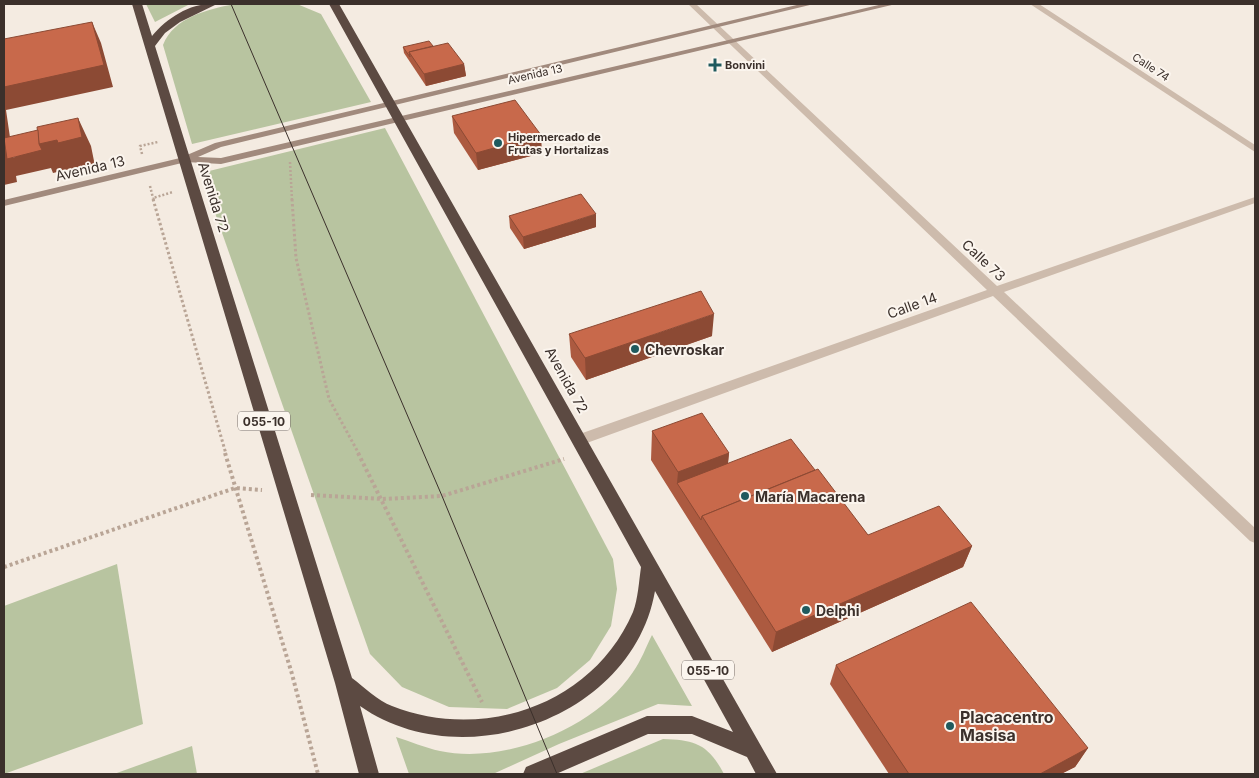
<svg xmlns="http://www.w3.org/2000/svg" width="1259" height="778" font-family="Inter,sans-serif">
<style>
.green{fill:#b8c4a0}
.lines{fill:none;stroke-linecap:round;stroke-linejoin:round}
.path-far2{stroke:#b9a596;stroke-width:2.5;stroke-dasharray:2 2;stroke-linecap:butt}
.path-far1{stroke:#b9a596;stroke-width:3;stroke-dasharray:2.5 2.5;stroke-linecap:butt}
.path{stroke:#b9a596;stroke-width:4;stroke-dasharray:3 3;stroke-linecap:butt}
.street{fill:#cdbbac;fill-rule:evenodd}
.secondary{fill:#a18a7d;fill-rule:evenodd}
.highway{fill:#5c4a42;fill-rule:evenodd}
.tram{stroke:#3b302b;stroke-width:1}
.wall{fill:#ac5a40}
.shaded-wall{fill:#8c4a34}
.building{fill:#c8694b;stroke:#8c4a34}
.poi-dot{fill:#1f5a5e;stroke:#fbf5ee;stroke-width:2}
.labels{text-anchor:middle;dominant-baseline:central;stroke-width:4;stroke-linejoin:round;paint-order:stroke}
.far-poi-label{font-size:11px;font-weight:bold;fill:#3b302b;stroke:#fbf5ee;text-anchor:start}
.far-street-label{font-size:11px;fill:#3b302b;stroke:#fbf5ee}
.shield{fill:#fbf5ee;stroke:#756b66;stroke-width:1}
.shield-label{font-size:12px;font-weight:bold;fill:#3b302b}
.street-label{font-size:14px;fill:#3b302b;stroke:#fbf5ee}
.poi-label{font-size:14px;font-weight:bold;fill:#3b302b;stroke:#fbf5ee;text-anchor:start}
.near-poi-label{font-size:16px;font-weight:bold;fill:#3b302b;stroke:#fbf5ee;text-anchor:start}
</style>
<rect width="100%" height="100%" fill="#f4ebe1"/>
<g class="green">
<path d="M146 4H190L155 22Z"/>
<path d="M234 4H297L321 14 371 102 192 144 163 45C174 17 207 10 234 4Z"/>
<path d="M385 128 613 559 617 589 611 626 590 660 557 688 507 709 449 707 402 687 370 654 201 173Z"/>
<path d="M117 564 143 724 4 774V606Z"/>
<path d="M652 635 692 706 658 704 559 744 493 774H409L396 737C410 741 425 748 440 751 505 765 596 728 633 672 641 661 646 647 652 635Z"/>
<path d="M663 739C695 740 708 744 724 774H580Z"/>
<path d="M192 746 197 774H114Z"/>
</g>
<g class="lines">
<g class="path-far2">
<path d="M142 154 140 146 158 142"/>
<path d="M290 162 292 200"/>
<path d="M150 186 153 198"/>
<path d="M154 200 153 198 173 192"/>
</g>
<g class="path-far1">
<path d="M153 199 226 454"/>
<path d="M292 199 296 258 329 399 359 454"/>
</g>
<g class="path">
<path d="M225 453 292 674 318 774"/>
<path d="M358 453 482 702"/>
<path d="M311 495 383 499 442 496 564 459"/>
<path d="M4 567 235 488 262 490"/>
</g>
<g class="street">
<path d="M688 4H696L997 286 1255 197V203L1004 292 1255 528V543L1250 541 993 296 584 444H574L572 440 574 436 987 290Z"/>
<path d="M1030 4H1039L1255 145V152Z"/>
</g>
<path class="secondary" d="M801 4H814L221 147 198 157 221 158 883 4H896L221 164 186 162 4 206V200L180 158 215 143Z"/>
<path class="highway" d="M132 4H142L152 36C168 17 192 2 217 4L180 22 165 33 155 46 352 678C364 687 378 701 392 706 483 742 593 705 633 612 638 599 639 581 641 567L329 4H339L777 774H756L747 757 692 734H648L556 774H523L526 767 647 716H692L733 732 655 591C633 718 462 778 360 706L379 774H359L335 683Z"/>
<path class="tram" d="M231 4 442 496 557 774"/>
</g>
<g class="wall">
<path d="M433 46 464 64 466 76 426 86 404 53 403 47Z"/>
<path d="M452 116 542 153 478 170 454 133Z"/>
<path d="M509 216 596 227 524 249 510 228Z"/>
<path d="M569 334 712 336 586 380 571 357Z"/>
<path d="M652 431 729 453 728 463 815 470 868 535 972 546 963 567 772 652 651 460Z"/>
<path d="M836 665 1088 748 1075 767 1061 774H889L830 684Z"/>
</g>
<g class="shaded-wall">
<path d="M92 22 101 43 113 87 6 110 13 158 39 144 78 118 91 146 95 166 71 171 70 169 53 173 51 168 16 176 17 182 4 185V87Z"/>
<path d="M464 64 466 76 426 86 424 74Z"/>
<path d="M541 135 542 153 478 170 476 153Z"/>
<path d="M596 214V227L524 249 523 237Z"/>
<path d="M714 314 712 336 586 380 585 358Z"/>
<path d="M729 453 726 481 677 483 678 472Z"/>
<path d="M972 546 963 567 772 652 776 632Z"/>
<path d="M1088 748 1075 767 1061 774H1040Z"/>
</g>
<g class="building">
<path d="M92 22 104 65 4 87V39Z"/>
<path d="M429 41 433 46 409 52 410 57 403 47Z"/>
<path d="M448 43 464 64 424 74 409 52Z"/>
<path d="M515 100 541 135 476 153 452 116Z"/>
<path d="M78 118 82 137 58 143 57 140 39 144 37 127Z"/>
<path d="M38 130 39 144 42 150 7 159 4 138Z"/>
<path d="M4 149 5 160 4 161Z"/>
<path d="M581 194 596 214 523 237 509 216Z"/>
<path d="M701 291 714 314 585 358 569 334Z"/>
<path d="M702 413 729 453 678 472 652 431Z"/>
<path d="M791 439 815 470 702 516 701 520 677 483Z"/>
<path d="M818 469 868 535 939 506 972 546 776 632 702 516Z"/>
<path d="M971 602 1088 748 1040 774H909L836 665Z"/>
</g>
<g class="poi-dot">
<path d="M712.5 57.5h5v5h5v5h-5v5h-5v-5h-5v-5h5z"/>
<circle cx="498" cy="143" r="5"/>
<circle cx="635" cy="349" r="5"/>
<circle cx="745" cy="496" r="5"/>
<circle cx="806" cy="610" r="5"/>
<circle cx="950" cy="726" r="5"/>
</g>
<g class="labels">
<g class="far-poi-label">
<text x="725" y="65">Bonvini</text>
<text x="508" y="137">Hipermercado de<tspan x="508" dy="13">Frutas y Hortalizas</tspan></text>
</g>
<g class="far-street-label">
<text transform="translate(1151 67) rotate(33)">Calle 74</text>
<text transform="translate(535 74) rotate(-13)">Avenida 13</text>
</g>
<g class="shield">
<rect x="238" y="411.5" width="52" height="19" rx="4"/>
<rect x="682" y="660.5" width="52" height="19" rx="4"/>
</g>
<g class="shield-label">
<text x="264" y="421">055-10</text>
<text x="708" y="670">055-10</text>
</g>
<g class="street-label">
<text transform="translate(90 168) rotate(-13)">Avenida 13</text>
<text transform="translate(214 197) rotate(73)">Avenida 72</text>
<text transform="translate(984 260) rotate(43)">Calle 73</text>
<text transform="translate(912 305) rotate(-20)">Calle 14</text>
<text transform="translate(567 380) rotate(61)">Avenida 72</text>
</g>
<g class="poi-label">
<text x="645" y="349">Chevroskar</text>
<text x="755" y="496">María Macarena</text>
<text x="816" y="610">Delphi</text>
</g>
<g class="near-poi-label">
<text x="960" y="717">Placacentro<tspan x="960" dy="18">Masisa</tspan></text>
</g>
</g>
<rect width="1259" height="778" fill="none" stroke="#3b302b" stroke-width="10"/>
</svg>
